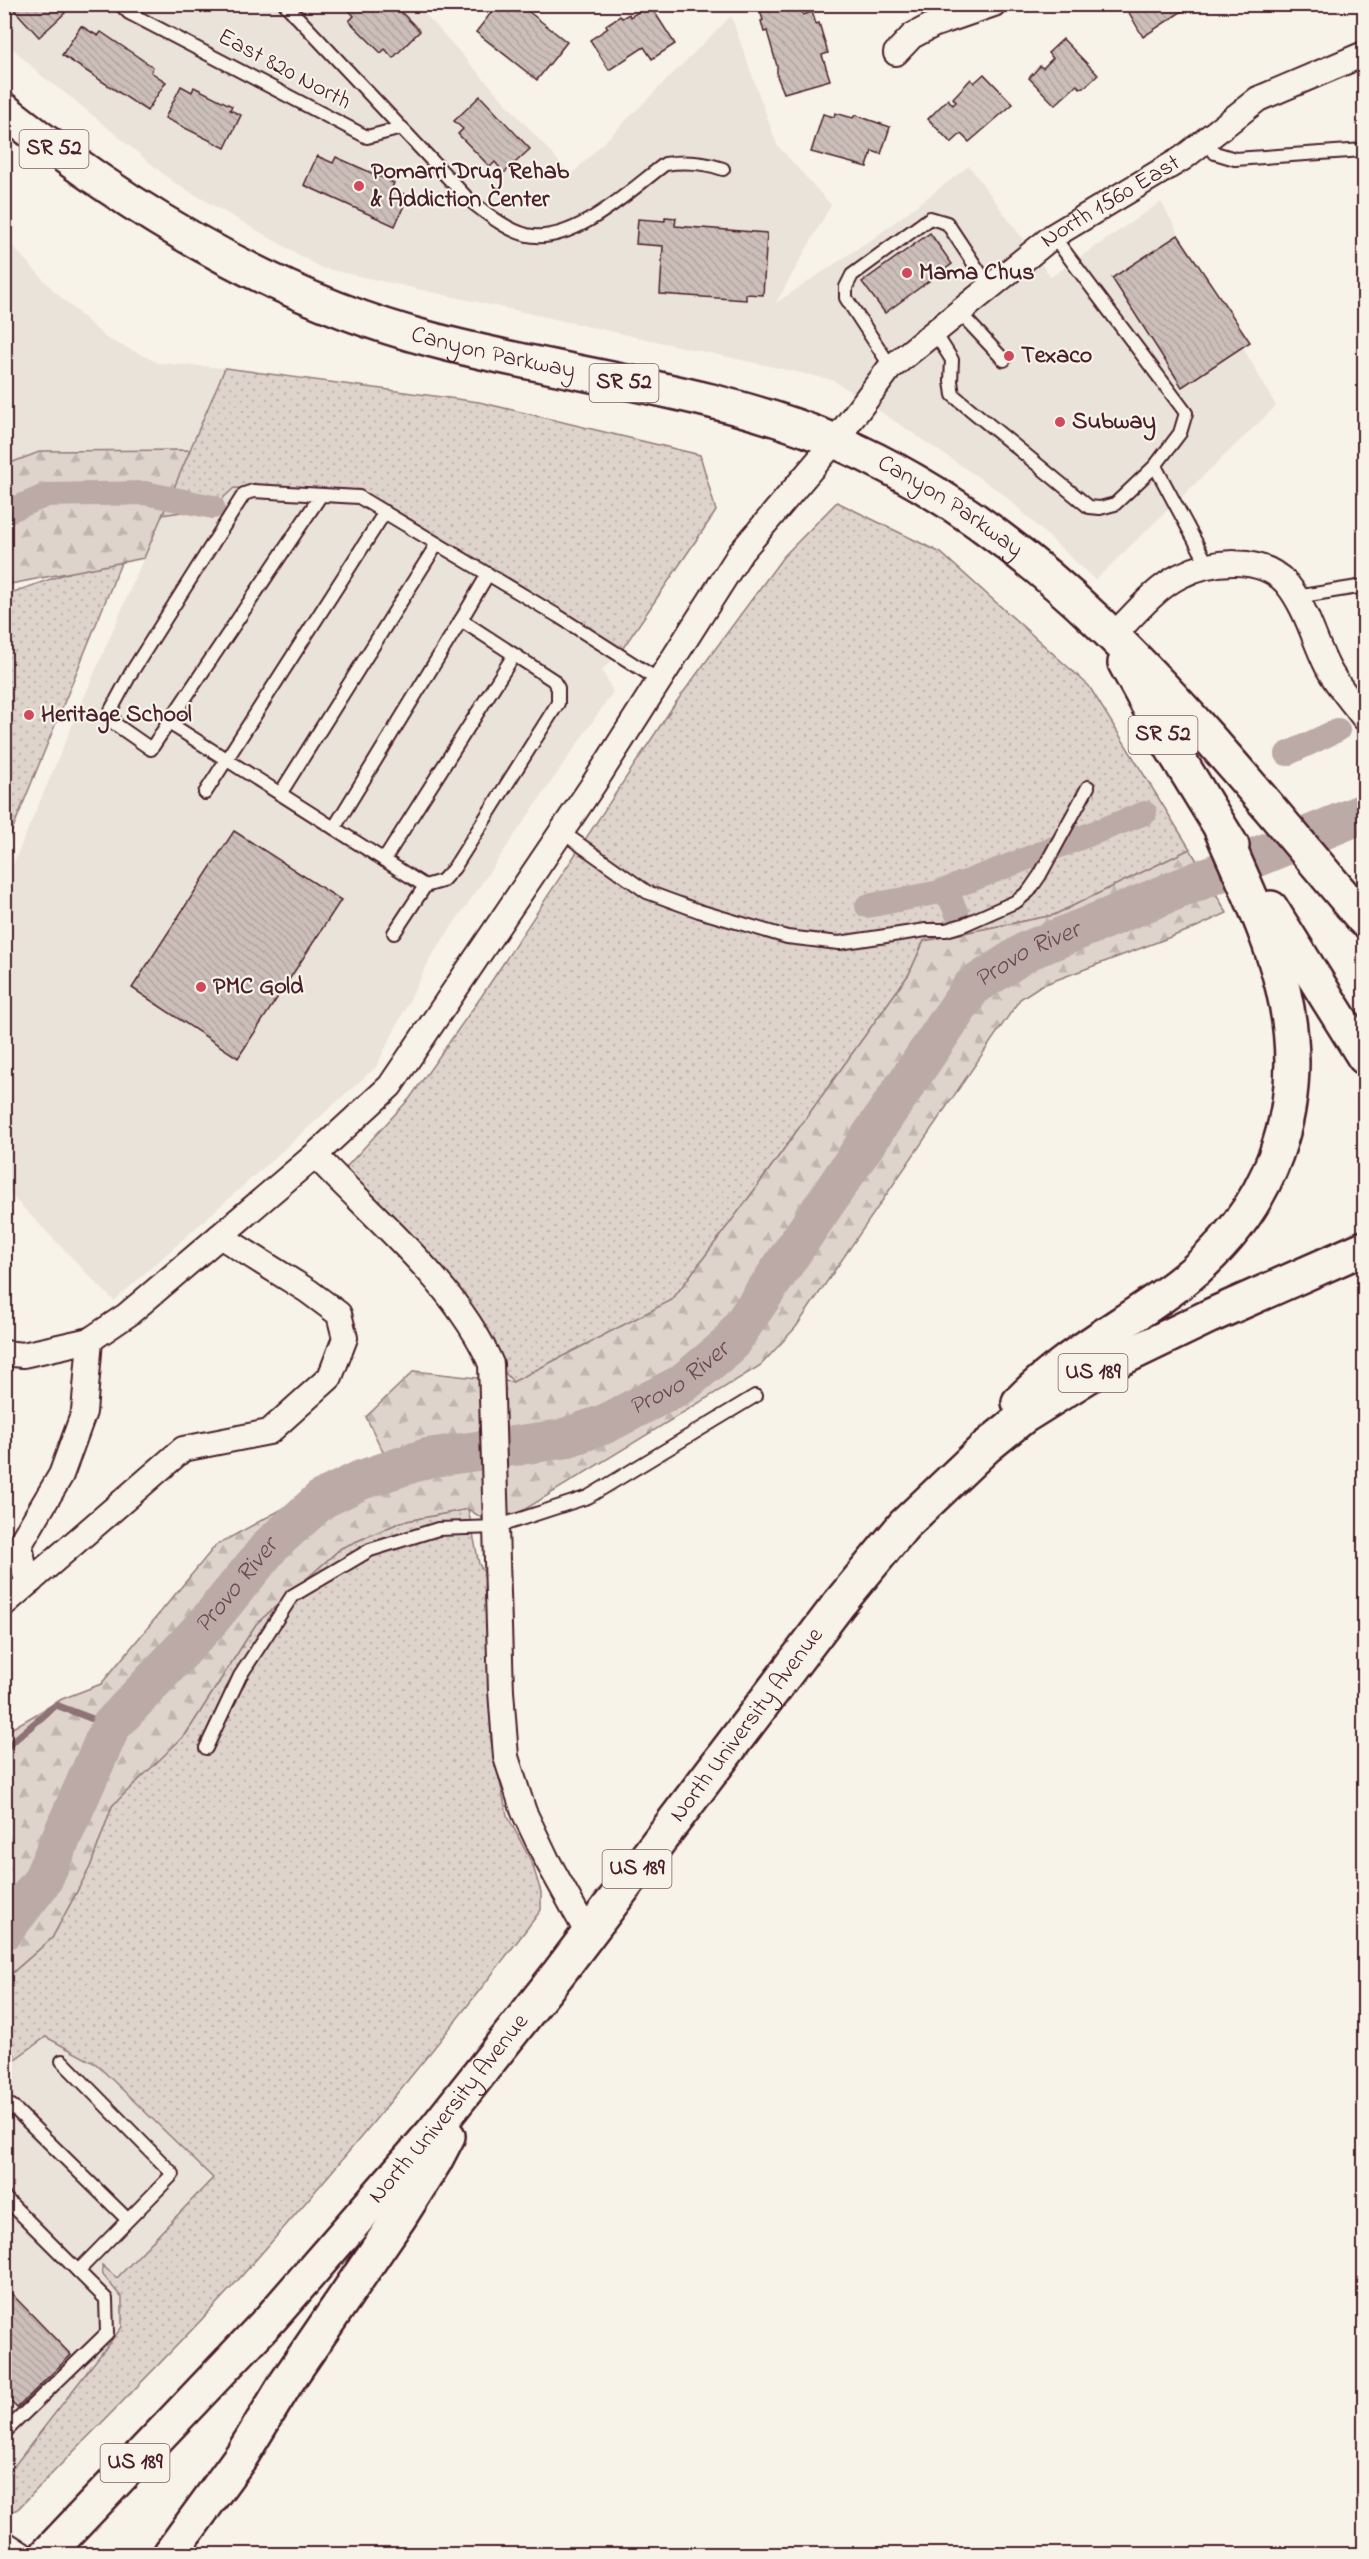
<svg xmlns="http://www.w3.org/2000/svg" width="1369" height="2559" font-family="'Indie Flower',sans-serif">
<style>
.built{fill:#eae3da}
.green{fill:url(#green-dots);stroke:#947a7c;stroke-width:1.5}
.forest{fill:url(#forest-firs);stroke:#947a7c;stroke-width:1.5}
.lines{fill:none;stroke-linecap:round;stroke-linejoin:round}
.stream{stroke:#8e7275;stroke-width:7}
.canal{stroke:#bcaaa7;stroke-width:24}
.river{stroke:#bcaaa7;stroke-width:40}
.building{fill:url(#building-back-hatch);stroke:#4a1f2b;stroke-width:1.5}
.lane-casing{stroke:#4a1f2b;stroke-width:16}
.street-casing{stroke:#4a1f2b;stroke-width:28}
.highway-casing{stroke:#4a1f2b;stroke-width:38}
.lane{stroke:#f7f3e8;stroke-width:12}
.street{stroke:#f7f3e8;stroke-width:24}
.highway{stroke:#f7f3e8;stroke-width:33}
.poi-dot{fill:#d1495b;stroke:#f7f3e8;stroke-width:2}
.labels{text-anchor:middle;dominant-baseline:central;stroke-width:4.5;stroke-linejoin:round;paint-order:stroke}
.shield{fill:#f7f3e8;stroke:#7e5f64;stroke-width:1.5}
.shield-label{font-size:22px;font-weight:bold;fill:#4a1f2b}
.street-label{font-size:24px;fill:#4a1f2b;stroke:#f7f3e8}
.poi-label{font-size:24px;font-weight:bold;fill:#4a1f2b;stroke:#f7f3e8;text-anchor:start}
.water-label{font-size:26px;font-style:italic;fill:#6c4950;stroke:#f7f3e8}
</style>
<defs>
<pattern id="green-dots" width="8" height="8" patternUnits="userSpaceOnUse" patternTransform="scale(1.5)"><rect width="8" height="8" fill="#ded4cc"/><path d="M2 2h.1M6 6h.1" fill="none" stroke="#c0b6af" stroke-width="1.8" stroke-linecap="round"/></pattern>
<pattern id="forest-firs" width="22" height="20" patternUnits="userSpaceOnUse" patternTransform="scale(1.5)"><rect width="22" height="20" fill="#ded4cc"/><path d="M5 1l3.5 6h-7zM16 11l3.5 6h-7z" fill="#c0b6af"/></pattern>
<pattern id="building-back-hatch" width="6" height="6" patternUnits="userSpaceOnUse" patternTransform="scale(1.5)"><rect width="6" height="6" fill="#ccbfb9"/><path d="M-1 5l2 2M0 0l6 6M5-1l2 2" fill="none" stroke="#b1a49f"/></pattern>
</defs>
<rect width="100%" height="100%" fill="#f7f3e8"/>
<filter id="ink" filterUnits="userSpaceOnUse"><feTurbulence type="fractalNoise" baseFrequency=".0167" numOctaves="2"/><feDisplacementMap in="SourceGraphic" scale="12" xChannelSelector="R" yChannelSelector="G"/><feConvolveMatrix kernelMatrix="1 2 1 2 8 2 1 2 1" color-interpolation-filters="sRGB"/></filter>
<g filter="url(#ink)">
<g class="built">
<path d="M4 5H417L571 175 731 16 777 145 831 205 776 303 875 237 969 166 1051 277 1161 202 1276 406 1095 580 1002 493 833 380 322 268 173 182 73 99 42 76 5 41Z"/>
<path d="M4 237 55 292 106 338 159 363 225 368 162 514 213 507 234 488 359 494 621 651 602 670 613 692 431 957 376 1067 114 1301 5 1189V883L162 515 5 508Z"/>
<path d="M46 2037 96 2064 213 2178 117 2278 103 2265V2275L122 2298V2327L5 2479V2066Z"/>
</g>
<g class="green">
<path d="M225 368 479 402 700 455 716 511 621 651 359 494 234 488 213 507 162 515Z"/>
<path d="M837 502 941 553 1089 686 1190 849 1054 915 924 941 909 974 756 1188 672 1300 513 1382 336 1178 410 1098 481 997 674 705 783 557Z"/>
<path d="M125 553 5 848V595Z"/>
<path d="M468 1509 479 1564 486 1576 491 1741 507 1815 532 1863 541 1892V1910C446 2037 344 2160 239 2279 168 2358 91 2432 18 2509L5 2514 4 2479 122 2327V2298L103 2275 102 2265 117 2278 213 2178 96 2064 46 2037 5 2066V1979L52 1938 90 1867 112 1806 145 1770 186 1734 256 1624 341 1548 401 1522Z"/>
</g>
<g class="forest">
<path d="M190 450 144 558 5 585V465L42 451Z"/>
<path d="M1190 849 1227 913 1192 929 1040 986 1020 999 796 1327 761 1365 496 1527 468 1509 401 1522 341 1548 256 1624 186 1734 112 1806 90 1867 52 1938 5 1979 4 1733 62 1699 101 1684 216 1545 384 1454 366 1417 414 1371 513 1382 672 1300 756 1188 909 974 924 941 1054 915Z"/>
</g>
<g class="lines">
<path class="stream" d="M4 1749 56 1705 111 1726"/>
<g class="canal">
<path d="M4 513 47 495 145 493 213 507"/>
<path d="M1287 754 1338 730"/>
<path d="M940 892 949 896 958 916"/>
<path d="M867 906 940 892 1145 813"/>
</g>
<path class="river" id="s1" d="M4 1930 42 1881 111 1726 208 1622 271 1545 322 1499 361 1480 427 1458 562 1439 605 1424 682 1384 729 1345 972 987 1027 951 1364 813"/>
</g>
<g class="building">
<path d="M9 4H57L65 13 39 37Z"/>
<path d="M348 4H393L420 31 393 58 385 49 381 53 349 21 354 16 346 7Z"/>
<path d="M498 4H519L567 42 537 80 476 32Z"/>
<path d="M784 4H800L803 15 812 12 816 24 819 23 828 53 822 55 830 80 784 93 777 76V66L767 31 764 32 761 21 763 20 760 11Z"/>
<path d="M1137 4H1193L1143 37 1128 11Z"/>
<path d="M650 5 675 44 652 59 644 47 609 70 590 40 608 28 606 25 620 16 622 18 629 14 630 17Z"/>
<path d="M81 26 98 36 101 32 153 67 151 72 166 82 147 111 62 55Z"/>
<path d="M1063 39 1098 75 1086 86 1080 88 1077 85 1055 105 1029 78 1040 66 1043 68 1053 58 1048 53Z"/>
<path d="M984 74 1013 104 969 142 961 134 951 143 928 119 948 99 953 105 956 102 953 98 971 79 974 83Z"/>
<path d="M181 86 192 92 194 87 232 106 230 110 241 115 225 148 165 118Z"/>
<path d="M480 96 530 149 504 173 495 162 490 167 458 134 463 129 454 121Z"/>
<path d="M835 113 853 118 855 115 890 127 881 154 872 151 867 167 811 152 823 114 834 117Z"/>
<path d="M317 156 333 163 336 157 394 183 392 188 408 196 395 226 304 185Z"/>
<path d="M665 217 676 218 675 226 767 233 763 295 746 294V300L660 294 663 246 636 244 638 219 665 221Z"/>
<path d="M930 233 952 264 885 313 862 282Z"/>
<path d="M1178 235 1250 342 1182 387 1112 278Z"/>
<path d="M234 831 341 900 238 1058 132 988Z"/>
<path d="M4 2286 71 2355 17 2408 4 2395Z"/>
</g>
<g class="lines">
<defs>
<g id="lane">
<path d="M120 4 129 13 367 137 402 128"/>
<path d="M285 4 468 199C485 212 506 230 527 235 574 245 630 190 665 164 686 161 703 162 723 169"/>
<path d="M1206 140 1215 153 1235 159 1364 150"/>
<path d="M960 313 1004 360"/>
<path d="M935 333 952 360 951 381 953 395 1089 507 1100 508 1115 504 1155 466 1180 433 1186 413 1053 236"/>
<path d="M891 367 846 298V287L852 275 930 218 947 223 990 288"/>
<path d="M1155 466 1209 567"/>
<path d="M321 495 151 749 115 724 111 710 131 673 244 494 253 491 359 497 558 616 660 681"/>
<path d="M1296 597 1364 586"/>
<path d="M169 723 425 886 394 933"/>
<path d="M205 793 385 512"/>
<path d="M280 794 437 544"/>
<path d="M334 828 461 620"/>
<path d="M562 832 647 892 699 911 787 937 839 943 926 930H946L963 925 1017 901 1029 891 1040 875 1088 787"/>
<path d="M384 860 514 655"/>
<path d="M425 886 442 881 454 868 558 703V688L553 680 461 620 488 574"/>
<path d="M206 1748 240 1676 292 1596 370 1550 438 1529 496 1527 588 1497 755 1396"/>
<path d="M62 2061 173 2174 78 2271"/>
<path d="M4 2114 12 2106 127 2219"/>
<path d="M4 2197 106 2299 107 2333 4 2433"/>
</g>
<g id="street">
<path d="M896 53 912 36 933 25 994 4"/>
<path d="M1112 637C1132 617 1154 589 1180 576 1212 560 1261 555 1287 584 1306 607 1314 640 1327 666 1336 685 1352 701 1364 718"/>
<path d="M315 1155C373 1217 458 1286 491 1364L501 1691 506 1757 524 1812 547 1860 588 1934"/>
<path id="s2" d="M4 1353 23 1355 90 1340 127 1315 315 1155 390 1086 593 785 741 552 835 441 889 369 1053 236 1183 158 1258 99 1364 54"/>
<path d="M31 1581 25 1574 20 1544 61 1475 84 1412 90 1340"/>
<path d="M4 1604 183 1449 269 1432 330 1377 345 1338 339 1314 308 1291 220 1236"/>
<path d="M4 2543 21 2554"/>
</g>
<g id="highway">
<path id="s3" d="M4 110C131 211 276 299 433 340 564 375 713 389 837 442 1058 536 1212 742 1364 920"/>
<path d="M1125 663 1167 740 1232 846"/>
<path d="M1271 908 1364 1057"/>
<path d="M1019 1402C1065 1355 1124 1325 1176 1286 1272 1213 1311 1107 1283 989 1270 934 1243 881 1221 829"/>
<path id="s4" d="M47 2554 271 2318 433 2132 558 1974 838 1605 904 1525 986 1447 1023 1417 1098 1370 1210 1316 1364 1248"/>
<path d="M170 2554 242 2455 286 2383 399 2218 435 2161 448 2136"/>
</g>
</defs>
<use href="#lane" class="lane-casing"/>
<use href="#street" class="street-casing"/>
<use href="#highway" class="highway-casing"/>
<use href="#lane" class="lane"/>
<use href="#street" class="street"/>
<use href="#highway" class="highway"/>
</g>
</g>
<g class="poi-dot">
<circle cx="359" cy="186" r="6"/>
<circle cx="907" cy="273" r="6"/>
<circle cx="1009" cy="356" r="6"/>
<circle cx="1060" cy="422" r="6"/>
<circle cx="29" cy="715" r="6"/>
<circle cx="201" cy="987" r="6"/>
</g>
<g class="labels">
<g class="shield">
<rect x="19.5" y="130" width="69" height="38" rx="4.5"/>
<rect x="589.5" y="364" width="69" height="38" rx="4.5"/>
<rect x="1128.5" y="716" width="69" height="38" rx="4.5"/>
<rect x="1058.5" y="1354" width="69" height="38" rx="4.5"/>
<rect x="602.5" y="1850" width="69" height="38" rx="4.5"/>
<rect x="100.5" y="2444" width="69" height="38" rx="4.5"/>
</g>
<g class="shield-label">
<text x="54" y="149">SR 52</text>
<text x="624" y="383">SR 52</text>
<text x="1163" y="735">SR 52</text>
<text x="1093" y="1373">US 189</text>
<text x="637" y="1869">US 189</text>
<text x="135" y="2463">US 189</text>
</g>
<g class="street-label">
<text transform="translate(284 70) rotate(28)">East 820 North</text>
<text stroke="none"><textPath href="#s2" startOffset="1634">North 1560 East</textPath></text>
<text stroke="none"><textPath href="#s3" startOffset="552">Canyon Parkway</textPath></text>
<text stroke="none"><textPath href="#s3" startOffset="1038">Canyon Parkway</textPath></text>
<text stroke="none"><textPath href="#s4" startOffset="1086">North University Avenue</textPath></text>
<text stroke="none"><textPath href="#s4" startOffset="600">North University Avenue</textPath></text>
</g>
<g class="poi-label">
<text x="371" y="172">Pomarri Drug Rehab<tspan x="371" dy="28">&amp; Addiction Center</tspan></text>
<text x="919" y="273">Mama Chus</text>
<text x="1021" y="356">Texaco</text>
<text x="1072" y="422">Subway</text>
<text x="41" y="715">Heritage School</text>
<text x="213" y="987">PMC Gold</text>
</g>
<g class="water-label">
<text stroke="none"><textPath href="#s1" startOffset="1482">Provo River</textPath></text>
<text stroke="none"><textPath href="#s1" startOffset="924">Provo River</textPath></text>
<text stroke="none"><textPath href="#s1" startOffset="420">Provo River</textPath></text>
</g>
</g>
<rect width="1369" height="2559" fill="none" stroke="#f7f3e8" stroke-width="24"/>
<rect x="12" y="12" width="1345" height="2535" fill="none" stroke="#4a1f2b" stroke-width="2" filter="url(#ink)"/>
</svg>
